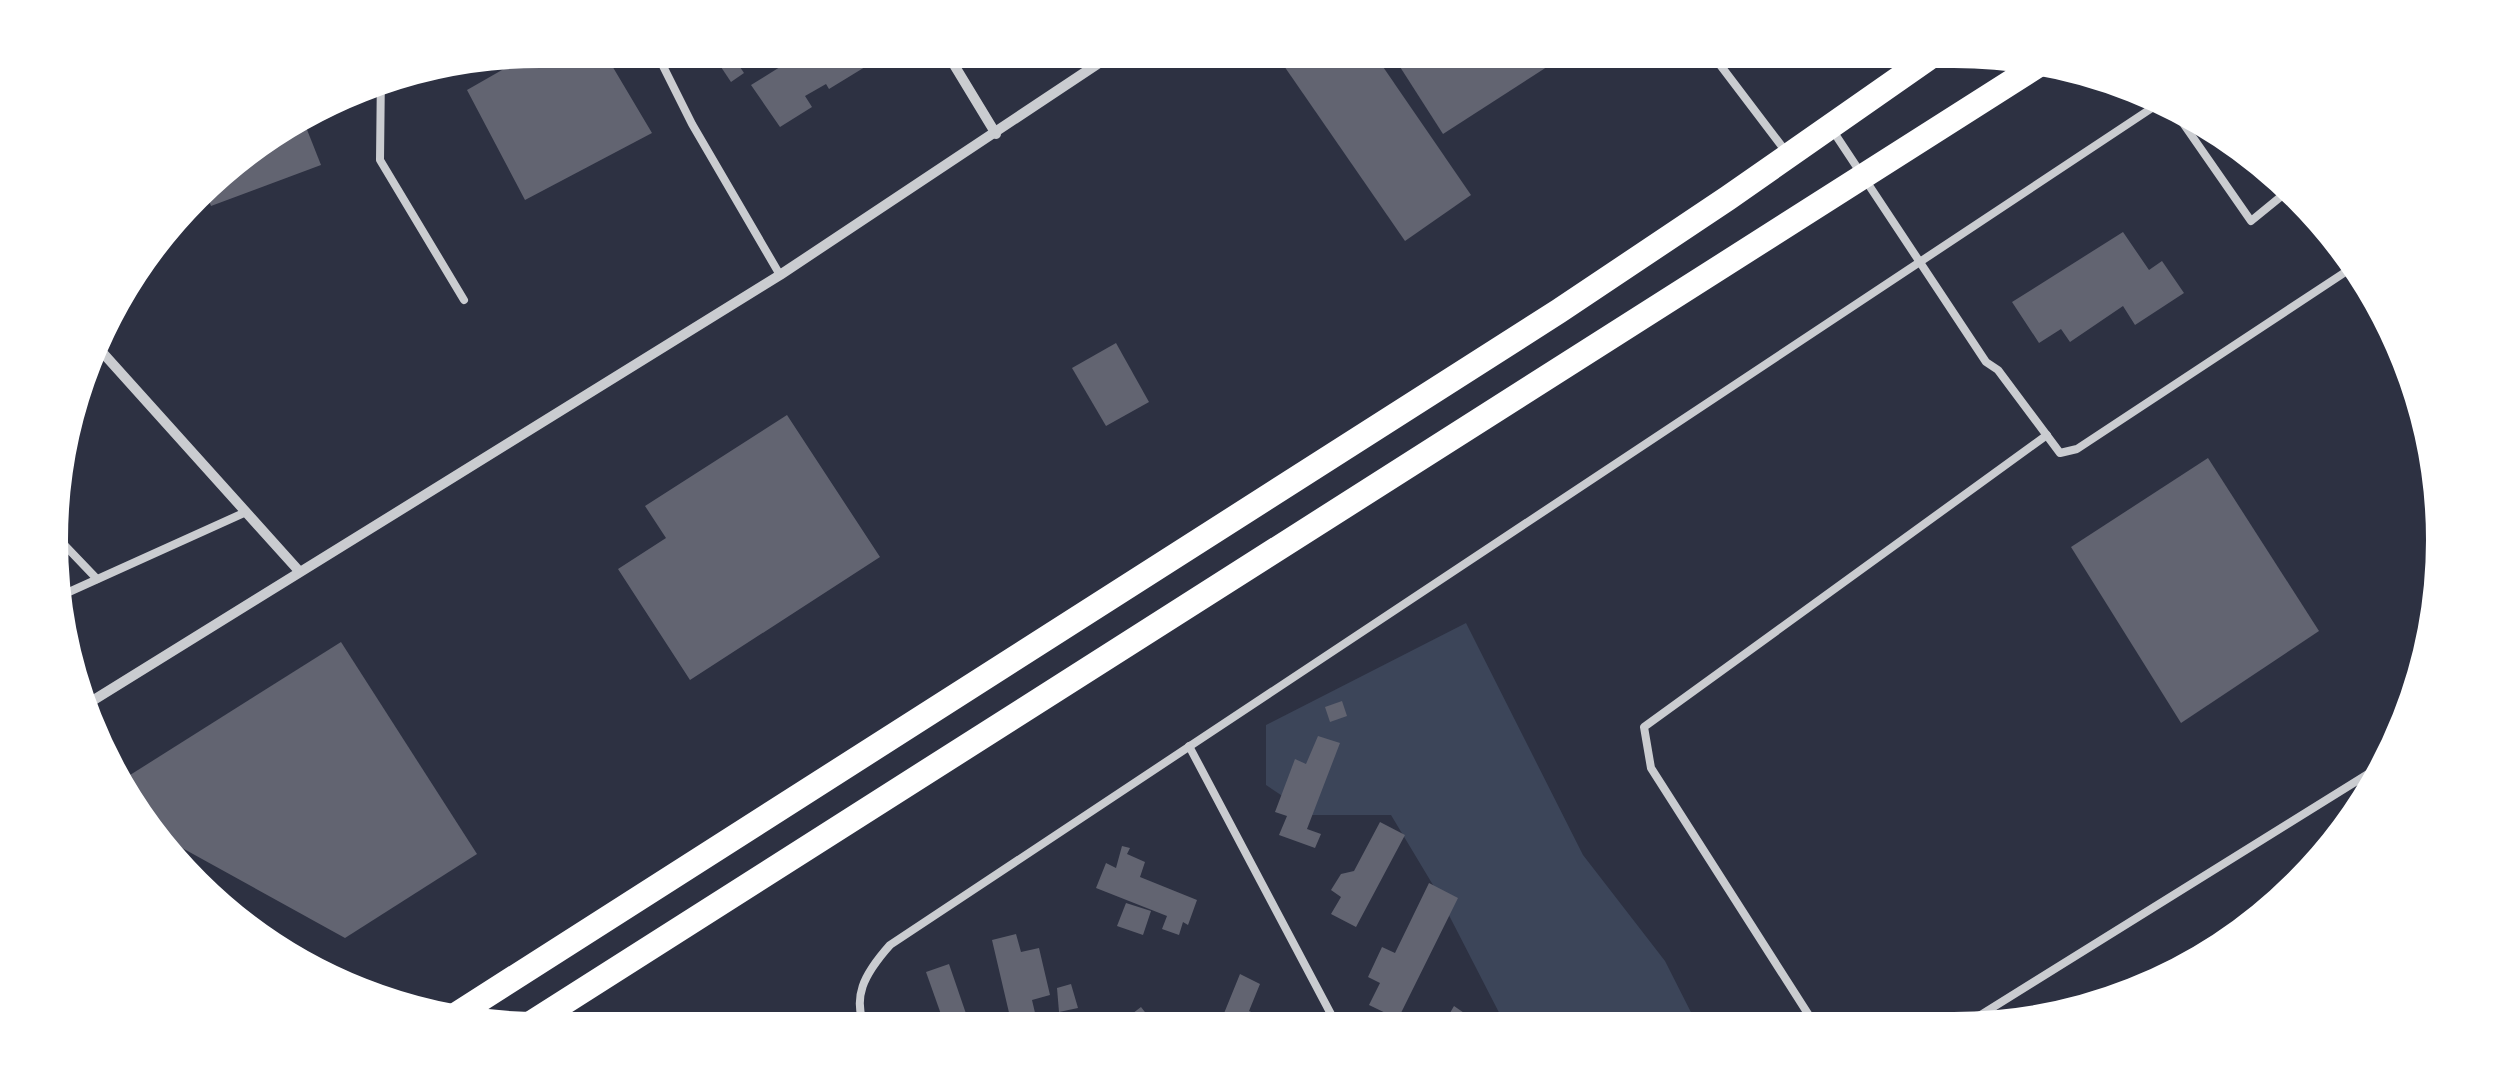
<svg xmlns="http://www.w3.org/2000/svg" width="2495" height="1080" font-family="'Titillium Web',sans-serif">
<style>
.green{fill:#3c4559}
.building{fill:#626471}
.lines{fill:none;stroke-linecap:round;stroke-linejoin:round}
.service{stroke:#caccd0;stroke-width:8}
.minor{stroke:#caccd0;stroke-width:10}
.primary{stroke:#fff;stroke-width:25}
.rim{fill:none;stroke:#fff;stroke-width:12}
</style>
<rect width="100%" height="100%" fill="#2d3142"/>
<path class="green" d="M1466 623 1583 855 1665 961 1701 1032H1509L1436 890 1391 815H1311L1266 785V725Z"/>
<g class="building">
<path d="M540 45H615L622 57 611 64 652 133 525 200 467 90 509 66 502 56 513 50Z"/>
<path d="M722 45 730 56 720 64 712 52Z"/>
<path d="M815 45H851L865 67 829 89 826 84 805 96 812 107 780 127 751 85Z"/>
<path d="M1279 45H1368L1471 195 1405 241 1273 50Z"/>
<path d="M1386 45H1581L1443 134Z"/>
<path d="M734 58 744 73 731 82 721 67Z"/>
<path d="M302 117 321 165 211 206 202 182 214 167Z"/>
<path d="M2123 232 2149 270 2162 261 2184 293 2135 325 2123 306 2070 342 2061 329 2039 343 2012 302Z"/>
<path d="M1116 343 1149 402 1106 426 1072 368Z"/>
<path d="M787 415 880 557 690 680 618 569 666 538 645 506Z"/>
<path d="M2208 458 2319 631 2181 723 2071 547Z"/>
<path d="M341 642 477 854 345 938 144 827 111 787Z"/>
<path d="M1342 701 1347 716 1330 722 1325 707Z"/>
<path d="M1318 736 1340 743 1307 829 1321 834 1315 848 1279 835 1287 816 1275 812 1295 759 1306 764Z"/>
<path d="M1380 822 1405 835 1356 927 1331 914 1341 897 1331 890 1341 874 1354 871Z"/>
<path d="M1122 846 1130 848 1127 854 1145 862 1140 877 1197 900 1188 925 1183 922 1179 935 1162 929 1167 916 1096 888 1106 863 1116 868Z"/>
<path d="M1429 883 1458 898 1398 1019 1369 1005 1380 983 1368 977 1382 947 1395 953Z"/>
<path d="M1126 903 1151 911 1143 935 1117 926Z"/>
<path d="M1016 934 1021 952 1039 948 1050 995 1032 1000 1040 1034H1014L992 940Z"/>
<path d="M949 964 973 1034H948L926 972Z"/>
<path d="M1240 974 1260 984 1249 1011 1260 1016 1253 1033 1242 1029 1240 1033H1216Z"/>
<path d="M1071 984 1078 1008 1059 1012 1057 988Z"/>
<path d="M1454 1006 1470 1017 1460 1032H1435L1430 1028 1440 1013 1447 1018Z"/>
<path d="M1141 1007 1159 1030 1155 1033H1107Z"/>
<path d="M792 1023 799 1034H774Z"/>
</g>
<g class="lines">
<g class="service">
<path d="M644 45 662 64 692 124 780 275"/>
<path d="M1705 45 1787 153"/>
<path d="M381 71 380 160 464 300"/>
<path d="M2169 103 2251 221 2295 185"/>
<path d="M1833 131 1986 362 1998 370 2060 453 2077 449 2356 265"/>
<path d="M52 532 97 579"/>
<path d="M49 601 246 512"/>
<path d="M1189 746 1341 1033"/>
<path d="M1819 1031 1651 768 1644 727 2047 435"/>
<path d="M1955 1031 2392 759"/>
<path d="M869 1034C848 999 866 972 890 945L2164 100"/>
</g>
<g class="minor">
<path d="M942 45 996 134"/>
<path d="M93 342 299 571"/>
<path d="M84 706 780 275 1126 45"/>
</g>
<g class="primary">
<path d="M448 1020 1559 311 1728 198 1947 45"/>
<path d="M519 1031 2046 60"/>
</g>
</g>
<path d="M0 0H2495V1080H0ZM540 62H1954A478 478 0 0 1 2432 540V540A478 478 0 0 1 1954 1018H540A478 478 0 0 1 62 540V540A478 478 0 0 1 540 62Z" fill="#fff" fill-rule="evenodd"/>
<path class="rim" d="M540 62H1954A478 478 0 0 1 2432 540V540A478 478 0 0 1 1954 1018H540A478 478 0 0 1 62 540V540A478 478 0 0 1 540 62Z"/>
</svg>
